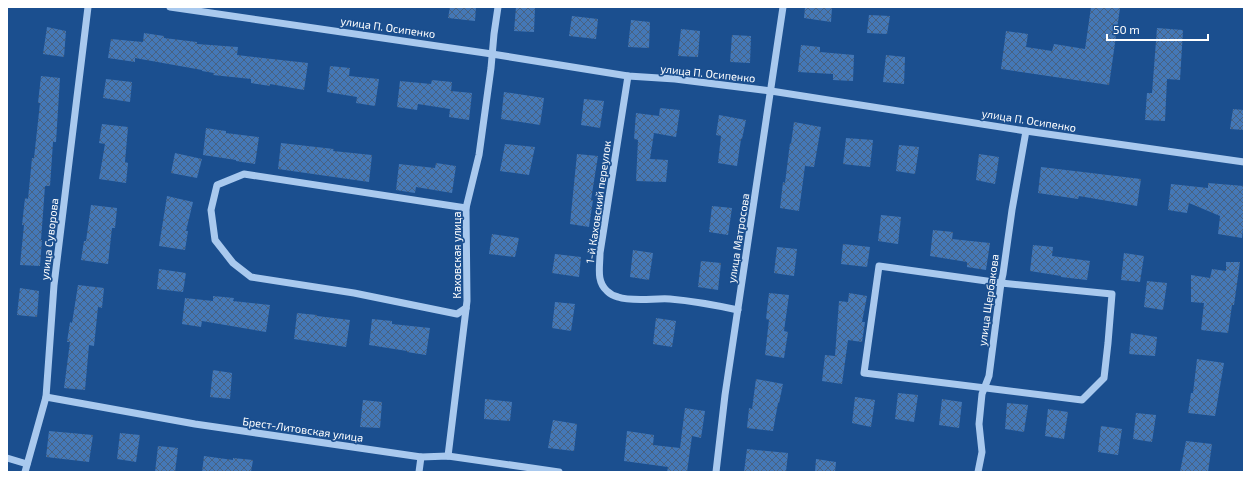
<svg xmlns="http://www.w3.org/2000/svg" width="1251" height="479" font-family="'Exo 2',sans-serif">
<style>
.building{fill:url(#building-cross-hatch)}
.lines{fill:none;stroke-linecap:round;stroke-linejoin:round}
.minor{stroke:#a9c9ee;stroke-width:7}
.labels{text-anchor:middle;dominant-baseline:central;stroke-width:3.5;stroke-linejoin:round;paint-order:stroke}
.street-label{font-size:11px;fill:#fff;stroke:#1b4f8f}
</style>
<defs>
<pattern id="building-cross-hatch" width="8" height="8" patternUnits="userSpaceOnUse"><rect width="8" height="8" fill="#4478b7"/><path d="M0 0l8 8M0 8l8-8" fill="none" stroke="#486282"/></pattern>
</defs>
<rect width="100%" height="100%" fill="#1b4f8f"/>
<g class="building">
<path d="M450 7H476L475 21 448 18Z"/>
<path d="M516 7H535L534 32 514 31Z"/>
<path d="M805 7H832L831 22 804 18Z"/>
<path d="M1091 7 1120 8 1109 85 1001 69 1006 31 1028 34 1026 47 1052 51 1054 44 1085 49Z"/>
<path d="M869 15 890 16 887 34 867 33Z"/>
<path d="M572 16 598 19 596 39 569 36Z"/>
<path d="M631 20 650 22 649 48 628 47Z"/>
<path d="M47 27 66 31 64 57 43 54Z"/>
<path d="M1157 28 1183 30 1180 80 1167 79 1165 121 1145 120 1147 93H1152Z"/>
<path d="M681 29 700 31 698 57 678 56Z"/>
<path d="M144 33 164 36V38L197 42V44L238 47 237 55 308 63 304 90 270 84V86L251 83V79L213 75 214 73 202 71V70L135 58V62L108 58 111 39 143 42Z"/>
<path d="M732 35 751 36 750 63 730 62Z"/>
<path d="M801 45 820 47V52L854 55 853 81 833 80V74L798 72Z"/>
<path d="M886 55 905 57 904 84 883 82Z"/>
<path d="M330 66 350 68 349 76 379 79 375 106 356 103 357 97 327 92Z"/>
<path d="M41 76 60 78 56 142H53L50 186H45L41 240H42L40 266 20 265 24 225H22L25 198 28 199 32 158H34L40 103H38Z"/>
<path d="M106 79 132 82 130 102 103 98Z"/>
<path d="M432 80 452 82 451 91 472 93 469 120 449 117 450 109 418 104 417 110 397 107 400 81 431 84Z"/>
<path d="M504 92 544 98 540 125 501 119Z"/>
<path d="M584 99 604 101 600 128 581 125Z"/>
<path d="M660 108 680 110 676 137 654 133 650 159 668 160 666 182 636 181 638 140 634 139 636 113 659 116Z"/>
<path d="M1233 109 1244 110V130L1230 129Z"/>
<path d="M719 115 746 120 742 139H741L737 166 718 163 721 136 716 135Z"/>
<path d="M794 122 821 127 814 167 805 166 799 211 780 208 783 182 785 183 790 143 791 144Z"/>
<path d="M102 124 128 127 125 162 128 163 126 183 99 179 105 144 99 143Z"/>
<path d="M206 128 226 131V133L259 137 255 164 236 161V160L203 155Z"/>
<path d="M846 138 873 140 870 167 843 164Z"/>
<path d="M281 143 334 149 333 151 372 155 369 182 278 169Z"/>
<path d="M505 144 535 147 529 175 500 171Z"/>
<path d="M899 145 919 147 915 174 896 171Z"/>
<path d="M175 153 202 159 197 178 171 173Z"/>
<path d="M577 154 598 156 591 200H593L589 227 570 224Z"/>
<path d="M979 154 999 157 995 184 976 180Z"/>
<path d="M436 163 456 166 452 193 416 187 415 193 396 190 399 164 435 168Z"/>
<path d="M1041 167 1141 179 1137 206 1079 196 1078 199 1038 193Z"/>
<path d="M1208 183 1244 186V217L1242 238 1218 234 1220 216 1189 203 1187 213 1168 210 1171 184 1208 188Z"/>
<path d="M167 196 193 202 186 231H188L185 250 159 246Z"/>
<path d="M91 205 117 208 115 228H112L108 264 81 260 84 241H86Z"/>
<path d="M712 206 732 208 728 235 709 232Z"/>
<path d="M881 215 901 217 898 244 878 241Z"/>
<path d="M933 230 953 232 952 239 990 243 986 270 967 267V262L930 256Z"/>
<path d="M492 234 519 238 515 257 489 254Z"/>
<path d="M843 244 870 247 867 267 841 264Z"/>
<path d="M1033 245 1053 247 1052 256 1090 261 1087 280 1061 277V276L1030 271Z"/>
<path d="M777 247 797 249 794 276 774 273Z"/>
<path d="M633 250 653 253 649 280 630 277Z"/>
<path d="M1124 253 1144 256 1140 282 1121 280Z"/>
<path d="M555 254 581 257 579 277 552 273Z"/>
<path d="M701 261 721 263 718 290 698 287Z"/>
<path d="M1226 262H1240L1234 305H1232L1228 333 1201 330 1204 303 1191 302V275L1210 278 1212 269 1226 271Z"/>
<path d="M159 269 186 273 183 292 157 289Z"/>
<path d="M1147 281 1167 283 1163 310 1144 307Z"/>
<path d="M78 285 104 288 102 308 98 307 94 346 89 345 85 390 64 388 70 342H67L70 322 72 323Z"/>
<path d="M20 288 39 291 37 317 17 315Z"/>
<path d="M769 293 789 295 784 331 788 332 784 358 765 355 769 320 766 319Z"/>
<path d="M849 293 867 296 862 322H865L862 342 848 340 842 384 822 381 825 355 835 356 839 301 848 302Z"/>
<path d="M213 296 234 298 233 301 270 305 266 332 202 321 201 327 182 324 185 298 213 301Z"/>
<path d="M555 302 575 304 571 331 552 328Z"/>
<path d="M297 313 317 315V316L350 320 346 347 294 339Z"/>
<path d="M656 318 676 321 672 347 653 344Z"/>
<path d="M372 319 392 321V324L430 328 426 355 407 352V351L369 345Z"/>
<path d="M1131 333 1157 337 1155 356 1129 354Z"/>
<path d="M1197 359 1224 363 1215 416 1188 413 1191 393H1193Z"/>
<path d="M213 370 232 373 230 399 210 397Z"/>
<path d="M756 379 783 384 779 403H778L773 431 747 428 749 408 752 409Z"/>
<path d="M898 393 918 395 914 422 895 419Z"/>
<path d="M855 397 875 400 871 427 852 423Z"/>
<path d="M485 399 512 402 510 421 484 419Z"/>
<path d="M942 399 962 402 959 428 939 425Z"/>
<path d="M363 400 382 402 380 428 360 427Z"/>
<path d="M1007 403 1028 405 1024 432 1005 429Z"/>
<path d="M685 408 705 411 701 438 692 436 687 472H667L668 467 624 461 627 431 654 435 653 445 680 448Z"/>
<path d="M1048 409 1068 412 1064 439 1045 436Z"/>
<path d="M1136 413 1156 415 1152 442 1133 439Z"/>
<path d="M553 420 577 424 574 451 548 448Z"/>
<path d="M1101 426 1122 429 1118 455 1098 452Z"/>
<path d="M49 431 93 435 89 462 46 457Z"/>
<path d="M120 433 140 435 136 462 117 459Z"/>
<path d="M1186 441 1212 444 1208 472H1180Z"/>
<path d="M158 446 178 448 175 472H155Z"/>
<path d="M747 449 788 453 786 472H744Z"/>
<path d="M204 456 233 460V458L253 460 251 472H202Z"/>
<path d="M816 459 836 462 835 472H815Z"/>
</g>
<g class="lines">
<g class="minor">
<path d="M170 7 492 54 628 76 675 79 771 91 1026 131 1244 162"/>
<path d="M628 76 600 253C600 267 596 281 607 291 610 294 614 296 618 297 632 302 655 298 670 299 693 301 715 305 738 310"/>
<path d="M466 208 244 174 217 185 211 210 215 240 233 263 251 277 354 293 457 314 466 308"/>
<path d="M879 266 1001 283 1112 294 1108 343 1104 378 1082 400 864 373Z"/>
<path d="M46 397 195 424 421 457 448 456 559 472"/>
<path d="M448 456 467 301 466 208 479 155 491 68 494 34 498 7"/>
<path d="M7 458 27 464"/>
<path d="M25 472 46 397 54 285 88 7"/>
<path d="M419 472 421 457"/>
<path d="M716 472 725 395 783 7"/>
<path d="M978 472 982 452 979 424 982 394 989 376 1001 283 1003 274 1012 210 1026 131"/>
</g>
</g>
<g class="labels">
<g class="street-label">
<text transform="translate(388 27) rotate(8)">улица П. Осипенко</text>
<text transform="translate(708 73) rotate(6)">улица П. Осипенко</text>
<text transform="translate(1029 120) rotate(9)">улица П. Осипенко</text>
<text transform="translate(598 202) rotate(-82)">1-й Каховский переулок</text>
<text transform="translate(738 238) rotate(-81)">улица Матросова</text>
<text transform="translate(49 239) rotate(-83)">улица Суворова</text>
<text transform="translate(456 255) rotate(-90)">Каховская улица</text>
<text transform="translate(988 300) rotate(-82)">улица Щербакова</text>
<text transform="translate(303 429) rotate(8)">Брест-Литовская улица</text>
</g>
</g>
<rect width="1251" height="479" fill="none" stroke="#ffffff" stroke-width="16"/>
<path d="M1107 34v6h101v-6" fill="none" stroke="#ffffff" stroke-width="2"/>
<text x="1113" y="34" font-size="12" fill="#ffffff" stroke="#1b4f8f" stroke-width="3" paint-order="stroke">50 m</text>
</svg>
